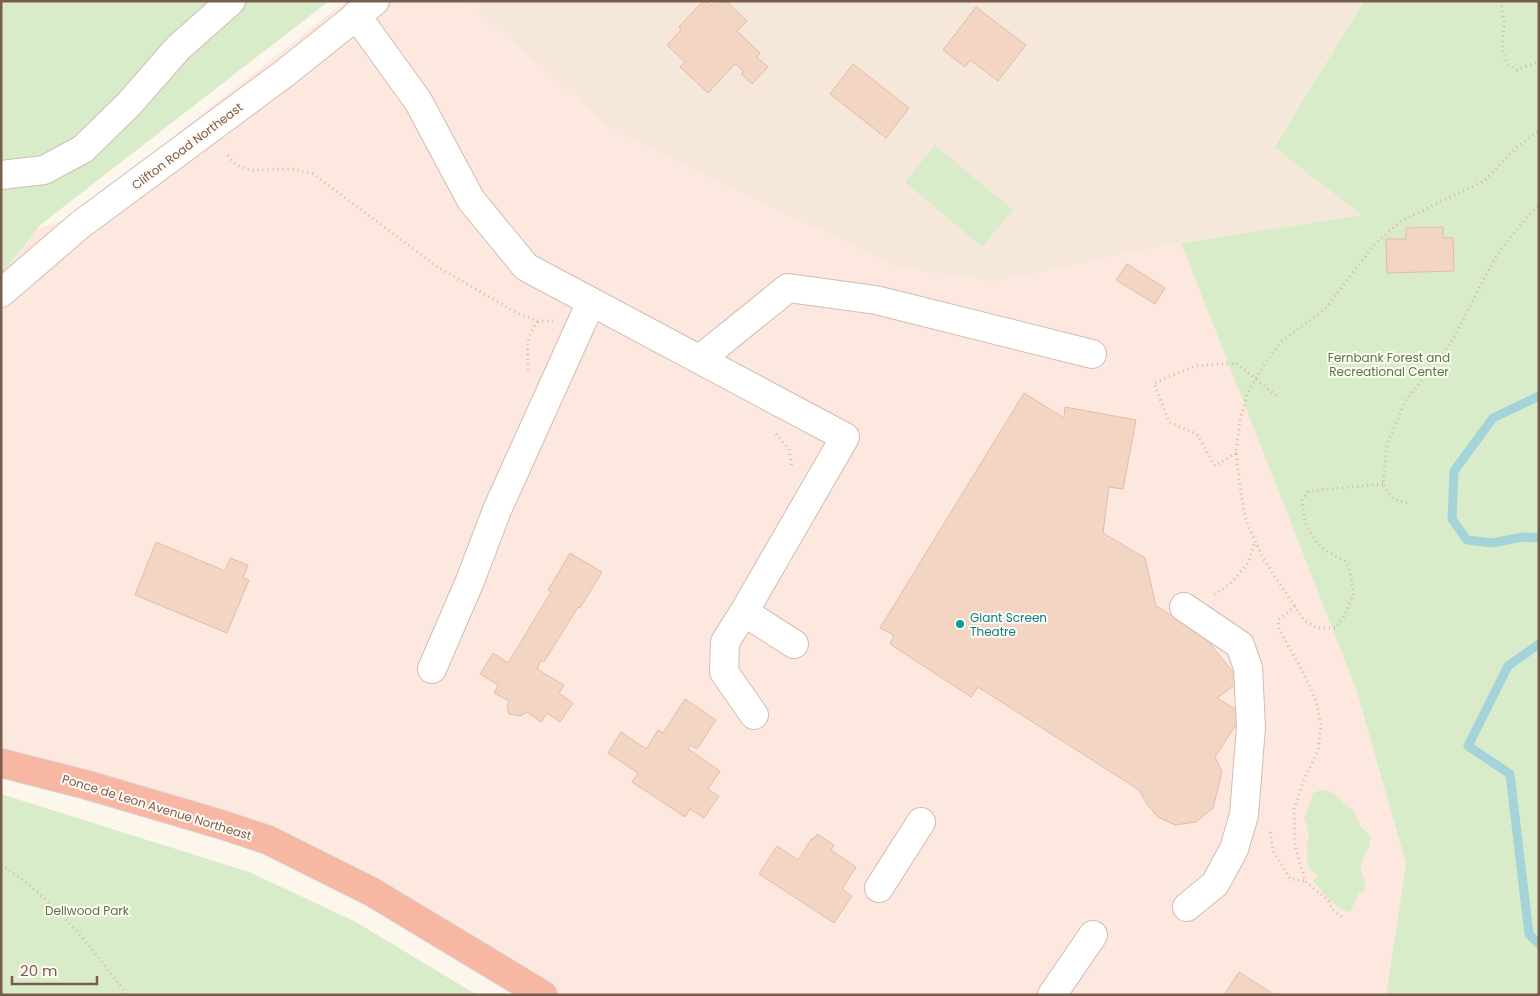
<svg xmlns="http://www.w3.org/2000/svg" width="1540" height="996" font-family="Poppins,sans-serif">
<style>
.residential{fill:#f5e8da}
.commercial{fill:#fde8e0}
.green{fill:#d8ecc9}
.lines{fill:none;stroke-linecap:round;stroke-linejoin:round}
.stream{stroke:#a5d3da;stroke-width:9}
.building{fill:#f3d5c3;stroke:#e6bba3}
.minor-casing{stroke:#d1beb0;stroke-width:30}
.highway-casing{stroke:#dad1cd;stroke-width:30}
.path{stroke:#d9b8a5;stroke-width:3;stroke-dasharray:1 4;stroke-linecap:butt}
.minor{stroke:#fff;stroke-width:28}
.highway{stroke:#f7b7a3;stroke-width:28}
.culture-dot{fill:#0f9aa8;stroke:#fffaf3;stroke-width:2}
.labels{text-anchor:middle;dominant-baseline:central;stroke-width:4;stroke-linejoin:round;paint-order:stroke}
.street-label{font-size:12px;fill:#7a5c4d;stroke:#fffaf3}
.park-label{font-size:12px;fill:#537a41;stroke:#fffaf3}
.culture-label{font-size:12px;fill:#0d838f;stroke:#fffaf3;text-anchor:start}
</style>
<rect width="100%" height="100%" fill="#fdf6ec"/>
<path class="residential" d="M466 1H1364L1274 146 1363 215 1181 243 993 282 898 268 612 131Z"/>
<path class="commercial" d="M346 1H466L612 131 898 268 993 282 1181 243 1356 689 1406 864 1386 995H556L245 832 1 768V240L69 219Z"/>
<g class="green">
<path d="M1 1H329L40 225 1 275Z"/>
<path d="M1364 1H1539V995H1386L1406 864 1356 689 1181 243 1362 215 1274 147Z"/>
<path d="M935 145 1013 210 982 247 905 182Z"/>
<path d="M1321 790C1339 791 1339 803 1354 810 1356 815 1357 820 1360 825 1362 830 1368 831 1370 837 1372 849 1361 857 1361 868 1361 876 1368 880 1364 891L1359 893 1350 912C1348 911 1343 911 1342 910 1337 908 1315 885 1313 880L1316 878 1317 875 1309 869 1307 860 1308 854 1306 847 1309 836 1307 830V825L1304 819 1313 793Z"/>
<path d="M1 794 249 872 356 922 477 995H1Z"/>
</g>
<g class="lines">
<g class="stream">
<path d="M1539 396 1493 418 1454 471 1452 519 1467 540 1492 543 1523 537 1539 538"/>
<path d="M1539 644 1508 666 1468 746 1510 774 1529 934 1539 944"/>
</g>
</g>
<g class="building">
<path d="M703 1H707L712 6 716 1H726L747 21 737 31 760 53 757 57 768 67 752 84 741 74 744 71 735 64 708 93 680 67 685 62 667 45 681 30 679 27Z"/>
<path d="M976 7 1026 45 998 81 970 60 965 67 943 50Z"/>
<path d="M853 64 909 108 886 138 830 94Z"/>
<path d="M1443 227V238H1453L1454 271 1387 273 1386 239H1406V228Z"/>
<path d="M1127 264 1165 288 1155 304 1116 280Z"/>
<path d="M1024 393 1064 418 1065 407 1136 420 1123 489 1109 487 1103 533 1145 558 1156 606 1180 621 1188 616 1240 681 1217 698 1243 714 1215 757 1222 772 1213 808 1196 822 1175 825 1158 817 1147 804 1139 790 978 687 971 697 890 644 894 635 880 628Z"/>
<path d="M156 542 225 571 230 558 248 565 243 578 249 580 227 633 135 595Z"/>
<path d="M570 553 602 572 580 608 578 607 544 662 541 660 537 669 564 685 559 693 573 703 560 722 547 713 541 722 527 712 520 716 509 714 507 706 509 701 494 693 498 685 480 674 493 653 508 663 551 592 548 590Z"/>
<path d="M685 699 716 720 697 749 690 745 688 749 720 771 708 789 719 796 704 818 690 809 685 817 632 782 638 773 608 753 621 732 646 749 658 730 663 733Z"/>
<path d="M817 834 834 845 831 850 856 867 842 889 852 896 834 923 759 874 777 846 798 860 812 838 814 839Z"/>
<path d="M1239 972 1275 995H1224Z"/>
</g>
<g class="lines">
<defs>
<g id="minor">
<path d="M356 15 418 101 471 200 526 267 845 437 744 612"/>
<path d="M1 175 44 170 83 149 129 104 178 48 231 1"/>
<path d="M1 293 80 225 285 73 375 1"/>
<path d="M700 359 788 288 876 300 1092 354"/>
<path d="M1184 607 1240 645 1248 668 1251 727 1244 815 1234 849 1215 884 1187 907"/>
<path d="M432 669 470 581 497 510 591 302"/>
<path d="M754 715 724 672 725 642 744 612 794 644"/>
<path d="M879 888 921 822"/>
<path d="M1052 995 1093 935"/>
</g>
<path id="highway" d="M1 763 87 785 223 825 268 840 372 892 543 995"/>
</defs>
<use href="#minor" class="minor-casing"/>
<use href="#highway" class="highway-casing"/>
<g class="path">
<path d="M1501 1 1504 24 1502 50 1507 64 1517 70 1539 61"/>
<path d="M228 155C242 178 266 168 289 169 297 170 305 172 313 174L439 268 519 314 538 321H553"/>
<path d="M528 370C528 348 524 340 538 321"/>
<path d="M776 434 789 449 792 468"/>
<path d="M1236 453 1215 466 1197 434 1169 422 1154 383 1195 366 1236 363 1278 397"/>
<path d="M1383 484 1309 491 1302 500 1305 523 1316 542 1328 552 1345 561 1349 568 1354 593 1345 615 1336 628H1317L1304 620 1264 560 1246 521 1240 487 1236 453 1240 420 1248 392 1262 368 1282 341 1325 309 1374 245 1401 221 1484 181 1517 147 1539 131"/>
<path d="M1407 503 1393 499 1383 484 1387 444 1406 400 1439 360 1454 337 1496 256 1529 215 1539 206"/>
<path d="M1214 594 1230 584 1248 563 1255 542"/>
<path d="M1295 606 1278 620 1279 629 1304 674 1316 700 1321 725 1318 751 1305 777 1294 809 1295 845 1305 881 1328 900 1332 909 1342 917"/>
<path d="M1270 832 1273 851 1290 879 1305 881"/>
<path d="M1 865C53 898 91 946 127 995"/>
</g>
<use href="#minor" class="minor"/>
<use href="#highway" class="highway"/>
</g>
<circle class="culture-dot" cx="960" cy="624" r="5"/>
<g class="labels">
<g class="street-label">
<text transform="translate(187 146) rotate(-37)">Clifton Road Northeast</text>
<text transform="translate(157 807) rotate(17)">Ponce de Leon Avenue Northeast</text>
</g>
<g class="park-label">
<text x="1389" y="357">Fernbank Forest and<tspan x="1389" dy="14">Recreational Center</tspan></text>
<text x="87" y="910">Dellwood Park</text>
</g>
<g class="culture-label">
<text x="970" y="617">Giant Screen<tspan x="970" dy="14">Theatre</tspan></text>
</g>
</g>
<rect width="1540" height="996" fill="none" stroke="#7a5c4d" stroke-width="5"/>
<path d="M12 976v8h85v-8" fill="none" stroke="#7a5c4d" stroke-width="2.5"/>
<text x="20" y="976" font-size="15" fill="#7a5c4d" stroke="#fffaf3" stroke-width="4" paint-order="stroke">20 m</text>
</svg>
